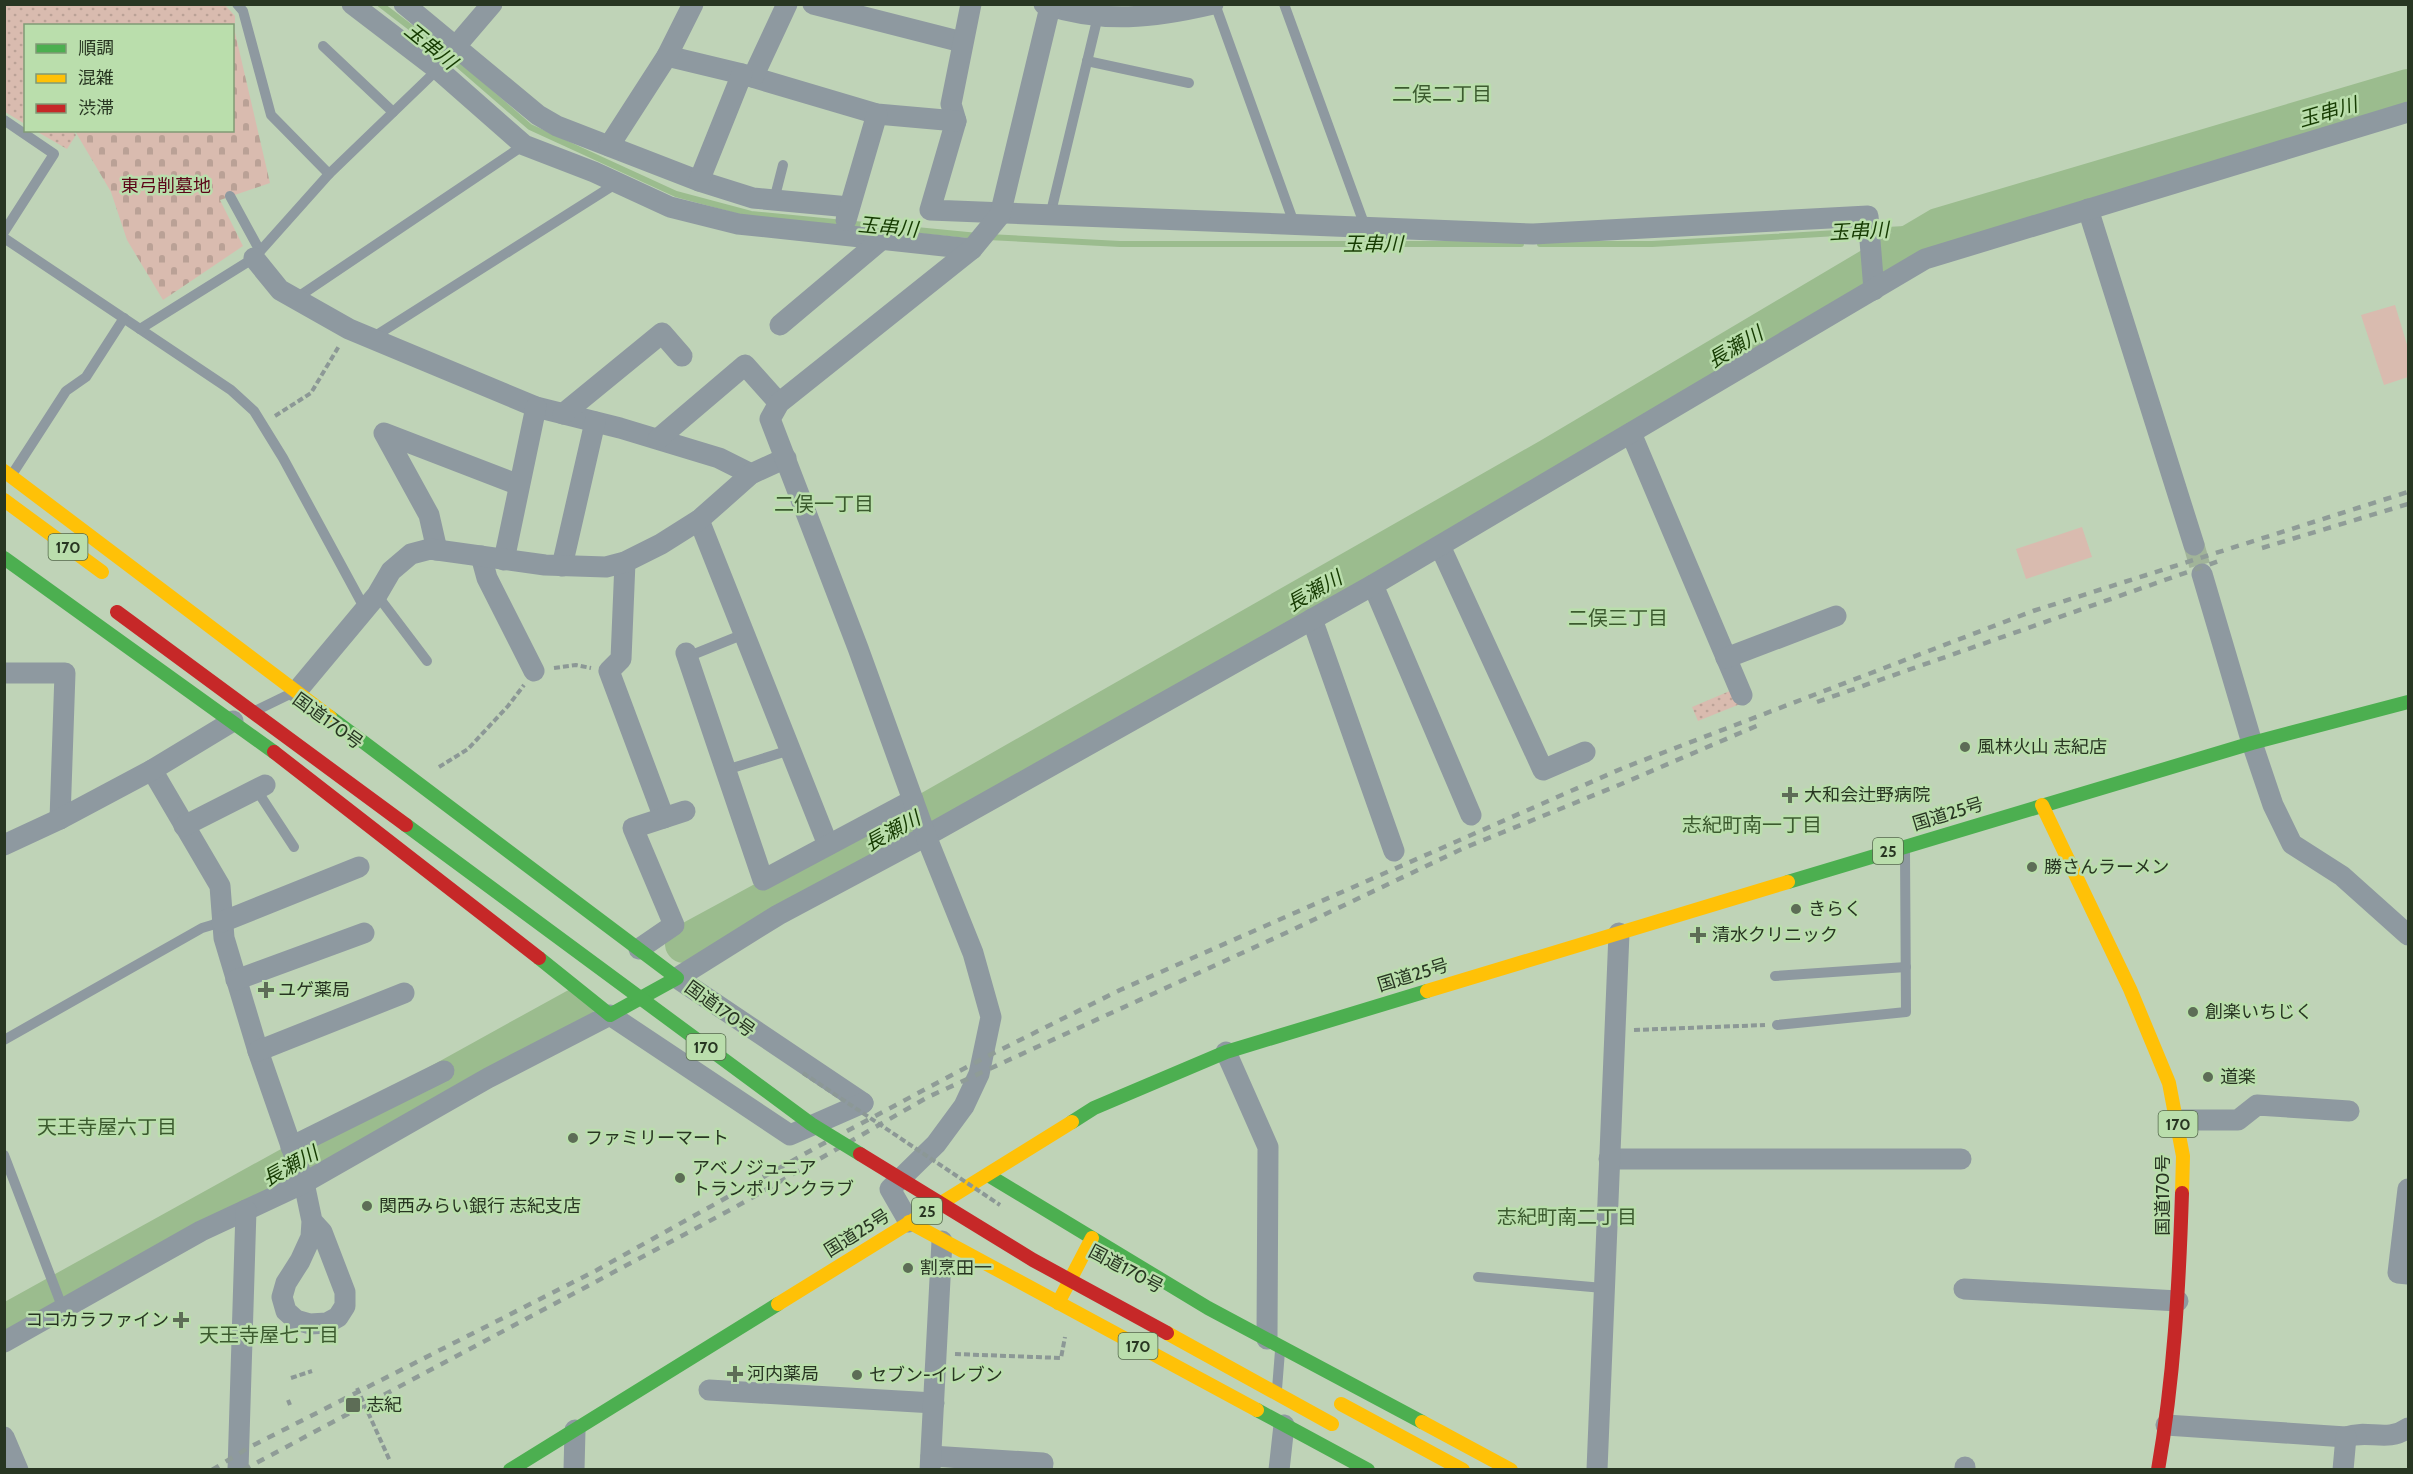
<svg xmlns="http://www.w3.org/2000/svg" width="2413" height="1474" font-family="Cabin,'Noto Sans JP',sans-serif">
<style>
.grass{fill:url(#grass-dots)}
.cemetery{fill:url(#cemetery-stones)}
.pitch{fill:#d9bbaf}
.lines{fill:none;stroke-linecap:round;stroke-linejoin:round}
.stream{stroke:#9bbc8e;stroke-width:6}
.river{stroke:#9bbc8e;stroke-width:38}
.street-tunnel{stroke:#a1b499;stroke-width:21;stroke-dasharray:21 10;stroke-linecap:butt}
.path{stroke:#8c9896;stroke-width:4;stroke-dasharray:6 3;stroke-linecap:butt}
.lane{stroke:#8e99a0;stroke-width:10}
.street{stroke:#8e99a0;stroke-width:21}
.fast{stroke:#4caf50;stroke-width:14}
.slow{stroke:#ffc107;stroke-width:14}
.jam{stroke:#c62828;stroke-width:14}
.rail{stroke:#8f9c97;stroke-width:4.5;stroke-dasharray:8 8;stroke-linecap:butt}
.path-bridge{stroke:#8c9896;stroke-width:4;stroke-dasharray:6 3;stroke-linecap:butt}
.fast-bridge{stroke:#4caf50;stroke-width:14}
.slow-bridge{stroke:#ffc107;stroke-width:14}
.jam-bridge{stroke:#c62828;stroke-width:14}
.poi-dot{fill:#5d6d56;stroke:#badeac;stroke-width:2}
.labels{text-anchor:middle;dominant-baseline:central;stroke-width:5;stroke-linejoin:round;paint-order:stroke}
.shield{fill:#badeac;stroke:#54684b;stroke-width:1.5}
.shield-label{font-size:16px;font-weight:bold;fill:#283622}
.park-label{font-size:18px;fill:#5c0518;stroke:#badeac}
.street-label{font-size:18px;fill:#283622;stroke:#badeac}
.poi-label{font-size:18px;fill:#283622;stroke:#badeac;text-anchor:start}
.water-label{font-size:20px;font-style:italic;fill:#163b02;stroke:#badeac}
.neighbourhood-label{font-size:20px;fill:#3c5b2f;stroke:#badeac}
</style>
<defs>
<pattern id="grass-dots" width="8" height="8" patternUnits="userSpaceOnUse" patternTransform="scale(1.5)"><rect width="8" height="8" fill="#d9bbaf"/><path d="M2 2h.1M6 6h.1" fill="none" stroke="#baa196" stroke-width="1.8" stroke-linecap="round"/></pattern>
<pattern id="cemetery-stones" width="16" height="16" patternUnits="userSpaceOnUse" patternTransform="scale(1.5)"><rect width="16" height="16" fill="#d9bbaf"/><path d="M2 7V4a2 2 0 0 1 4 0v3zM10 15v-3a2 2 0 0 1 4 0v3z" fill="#baa196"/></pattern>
</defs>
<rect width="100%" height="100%" fill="#bfd3b7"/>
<g class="grass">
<path d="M5 4 225 5 235 16V23L226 26H26L25 124 5 112Z"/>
<path d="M36 131H73L76 135 67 149Z"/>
<path d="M1744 685 1750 700 1698 721 1692 707Z"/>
</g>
<path class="cemetery" d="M233 24 270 183 220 200 243 246 163 300 127 240 111 192 75 131 232 130V26L229 25Z"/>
<g class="pitch">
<path d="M2395 305 2408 348V377L2384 385 2361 315Z"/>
<path d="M2082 527 2092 557 2026 579 2016 549Z"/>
</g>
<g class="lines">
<g class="stream">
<path d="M380 4 449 57 530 127 676 194 751 214 978 236"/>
<path d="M988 237 1120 244H1521"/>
<path d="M1540 244H1652L1938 227"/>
</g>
<g class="river">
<path d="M684 944 902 826 1550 457 1938 227 2408 88"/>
<path d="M4 1324 575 1008"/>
</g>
<path class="street-tunnel" d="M2194 545 2202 574"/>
<g class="path">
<path d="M275 416 311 393 339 346"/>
<path d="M554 668 576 665 591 668"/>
<path d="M439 767 468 749 508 706 524 685"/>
<path d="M1634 1030 1765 1025"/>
<path d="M955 1354 1061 1358 1065 1337"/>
<path d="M291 1378 312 1371"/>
<path d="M288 1400 290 1405"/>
</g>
<g class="lane">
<path d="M237 4 243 11 271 115 329 174"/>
<path d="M1215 4 1295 226"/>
<path d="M1284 4 1366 229"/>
<path d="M323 46 393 112"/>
<path d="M1087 61 1189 83"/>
<path d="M4 120 54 154 4 232"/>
<path d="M230 196 260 251"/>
<path d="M774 200 783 165"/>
<path d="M1050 216 1098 16"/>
<path d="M4 238 231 390 254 411 283 458 365 609"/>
<path d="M295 299 524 145"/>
<path d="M140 329 254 258 329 174 438 69 456 46"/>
<path d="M372 338 617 183"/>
<path d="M13 473 66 391 86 377 124 318"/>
<path d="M377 595 427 661"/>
<path d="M687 657 744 634"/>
<path d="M257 710 292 693"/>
<path d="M726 770 790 750"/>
<path d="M256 789 294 847"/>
<path d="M1775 976 1906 967"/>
<path d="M1777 1025 1906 1012 1905 851"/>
<path d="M4 1040 202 928 222 922"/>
<path d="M4 1155 63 1309"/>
<path d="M1478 1277 1603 1288"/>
<path d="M1277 1389 1280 1351"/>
</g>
<g class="street">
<path d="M352 4 441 72 524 145 594 172 670 207 738 224 972 249"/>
<path d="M404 4 538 115 557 126 699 181 753 198 849 207"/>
<path d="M813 4 962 42"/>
<path d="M971 4 951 104 956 121 930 210 1533 234 1868 216 1874 290"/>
<path d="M1044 4C1104 24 1153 18 1213 4"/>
<path d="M456 46 492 4"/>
<path d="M667 56 742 74 877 114 956 121"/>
<path d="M753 77 787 4"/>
<path d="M609 146 667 56 693 4"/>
<path d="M699 181 742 74"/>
<path d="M2088 209 2194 545"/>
<path d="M846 220 877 114"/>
<path d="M254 258 280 290 349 329 536 407 620 428 719 458 751 474"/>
<path d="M780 325 881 240"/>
<path d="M563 414 662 333 682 356"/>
<path d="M1631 433 1742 695"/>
<path d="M658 439 745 365 779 403"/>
<path d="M699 520 828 845"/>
<path d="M1440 546 1543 770 1585 752"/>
<path d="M437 550 429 515 384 433 519 485"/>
<path d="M481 556 487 578 534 671"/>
<path d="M504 560 536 407"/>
<path d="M625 562 621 659 609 671 664 818"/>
<path d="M562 566 595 422"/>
<path d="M2202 574 2252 743 2273 805 2292 844 2342 876 2408 935"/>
<path d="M1373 585 1471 815"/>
<path d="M1312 619 1394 851"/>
<path d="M686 653 763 880 913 800"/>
<path d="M1726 658 1836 616"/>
<path d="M4 673H65L60 819"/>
<path d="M296 692 377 595 391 571 411 554 430 549 545 565 606 567 625 562 661 544 699 520 751 474 786 458"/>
<path d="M152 770 220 886 224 938 258 1051 304 1183 312 1221 311 1237 300 1261 286 1283 282 1297 286 1311 296 1320 310 1324 327 1323 338 1317 345 1306V1292L322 1232 312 1221"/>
<path d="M184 826 265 785"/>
<path d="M4 845 60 819 152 770 233 721"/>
<path d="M222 922 359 867"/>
<path d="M639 949 674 925 633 828 685 811"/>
<path d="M236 980 364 933"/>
<path d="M258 1051 404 993"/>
<path d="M1226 1052 1268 1147 1267 1339"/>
<path d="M863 1103 677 978 778 915 926 836 1373 585 1925 259 2408 112"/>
<path d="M2178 1120H2238L2257 1105 2349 1111"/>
<path d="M291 1147 444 1071"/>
<path d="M1609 1159H1961"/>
<path d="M2408 1189 2398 1273 2408 1274"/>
<path d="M909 1222 890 1189 936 1144 964 1106 979 1074 991 1017 973 953 926 836 858 648 770 419 779 403 972 249 1000 215 1050 7"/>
<path d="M1964 1289 2178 1301"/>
<path d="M4 1342 201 1231 304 1183 488 1078 610 1015 790 1135 863 1103"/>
<path d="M709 1390 934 1403"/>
<path d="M2166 1425 2346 1437C2369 1429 2387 1443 2408 1428"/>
<path d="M4 1437 18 1470"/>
<path d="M931 1456 1043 1463 1042 1470"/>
<path d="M238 1470 246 1210"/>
<path d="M574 1470 575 1430"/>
<path d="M930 1470 942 1241"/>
<path d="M1279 1470 1284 1425"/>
<path d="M1597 1470 1619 933"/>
<path d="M1965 1470V1467"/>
<path d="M2343 1470 2346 1437"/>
</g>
<g class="fast">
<path d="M4 558 274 752"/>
<path d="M330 717 677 978 610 1015 539 958"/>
<path d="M1788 882 2252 743 2408 702"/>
<path d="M1072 1122 1094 1108 1226 1052 1427 991"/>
<path d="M988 1175 1208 1308 1422 1422"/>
<path d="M1257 1410 1368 1470"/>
<path d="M510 1470 778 1304"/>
</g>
<g class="slow">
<path d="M4 471 330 717"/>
<path d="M4 500 102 572"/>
<path d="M2042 805 2130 989 2169 1083 2183 1156 2182 1193"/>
<path d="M1427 991 1788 882"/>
<path d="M909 1222 1257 1410"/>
<path d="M1058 1303 1092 1238"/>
<path d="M778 1304 1072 1122"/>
<path d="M1341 1404 1463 1470"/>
<path d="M1422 1422 1511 1470"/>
</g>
<g class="jam">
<path d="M274 752 539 958"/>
<path d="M2158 1470C2174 1378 2179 1286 2182 1193"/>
</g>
<g class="rail">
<path d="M2262 548 2408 504"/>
<path d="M1817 702 2222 560"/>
<path d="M212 1470 248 1448 597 1270 817 1147 982 1059 1120 990 1623 768 2033 611 2408 492"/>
<path d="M243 1470 732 1209 928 1097 1290 931 1464 848 1619 785 1761 724"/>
</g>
<g class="path-bridge">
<path d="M803 1073 1000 1205"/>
<path d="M357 1388 390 1461"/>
</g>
<path class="fast-bridge" d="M406 825 811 1124 860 1154"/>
<path class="slow-bridge" d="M1167 1333 1332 1424"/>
<g class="jam-bridge">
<path d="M117 612 406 825"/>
<path d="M860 1154 1033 1260 1167 1333"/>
</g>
</g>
<g class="poi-dot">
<circle cx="1965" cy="747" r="6"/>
<path d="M1787 786h6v6h6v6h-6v6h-6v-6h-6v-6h6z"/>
<circle cx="2032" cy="867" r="6"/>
<circle cx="1796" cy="909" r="6"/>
<path d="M1695 926h6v6h6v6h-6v6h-6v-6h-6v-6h6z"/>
<path d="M263 981h6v6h6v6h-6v6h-6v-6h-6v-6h6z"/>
<circle cx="2193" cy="1012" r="6"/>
<circle cx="2208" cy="1077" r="6"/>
<circle cx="573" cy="1138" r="6"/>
<circle cx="680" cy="1178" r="6"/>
<circle cx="367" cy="1206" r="6"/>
<circle cx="908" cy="1268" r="6"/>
<path d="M178 1311h6v6h6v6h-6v6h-6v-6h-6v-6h6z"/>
<path d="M732 1365h6v6h6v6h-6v6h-6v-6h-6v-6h6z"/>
<circle cx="857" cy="1375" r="6"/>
<rect x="345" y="1397" width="16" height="16" rx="3"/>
</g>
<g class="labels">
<g class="shield">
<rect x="48.5" y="534" width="39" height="26" rx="4.5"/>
<rect x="1873" y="838" width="30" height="26" rx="4.5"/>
<rect x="686.5" y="1034" width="39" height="26" rx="4.5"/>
<rect x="2158.5" y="1111" width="39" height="26" rx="4.5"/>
<rect x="912" y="1198" width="30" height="26" rx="4.5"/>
<rect x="1118.5" y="1333" width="39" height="26" rx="4.5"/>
</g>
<g class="shield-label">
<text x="68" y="547">170</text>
<text x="1888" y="851">25</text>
<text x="706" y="1047">170</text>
<text x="2178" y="1124">170</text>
<text x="927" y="1211">25</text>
<text x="1138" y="1346">170</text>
</g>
<g class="park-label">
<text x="166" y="186">東弓削墓地</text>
</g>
<g class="street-label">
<text transform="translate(328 721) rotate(36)">国道170号</text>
<text transform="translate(1948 814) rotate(-17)">国道25号</text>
<text transform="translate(1413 975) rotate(-17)">国道25号</text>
<text transform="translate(720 1009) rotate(36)">国道170号</text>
<text transform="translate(2163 1195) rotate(-90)">国道170号</text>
<text transform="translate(857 1233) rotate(-32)">国道25号</text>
<text transform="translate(1126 1269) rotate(28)">国道170号</text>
</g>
<g class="poi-label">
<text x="1977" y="747">風林火山 志紀店</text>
<text x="1804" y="795">大和会辻野病院</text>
<text x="2044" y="867">勝さんラーメン</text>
<text x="1808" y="909">きらく</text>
<text x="1712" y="935">清水クリニック</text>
<text x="278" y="990">ユゲ薬局</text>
<text x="2205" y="1012">創楽いちじく</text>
<text x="2220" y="1077">道楽</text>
<text x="585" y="1138">ファミリーマート</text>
<text x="692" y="1168">アベノジュニア<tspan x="692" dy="21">トランポリンクラブ</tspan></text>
<text x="379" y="1206">関西みらい銀行 志紀支店</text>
<text x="920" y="1268">割烹田一</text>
<text x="169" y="1320" text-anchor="end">ココカラファイン</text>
<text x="747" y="1374">河内薬局</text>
<text x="869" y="1375">セブン-イレブン</text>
<text x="366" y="1405">志紀</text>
</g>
<g class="water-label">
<text transform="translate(431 46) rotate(39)">玉串川</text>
<text transform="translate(2328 112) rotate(-16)">玉串川</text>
<text transform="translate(888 227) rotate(5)">玉串川</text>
<text transform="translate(1859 231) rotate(-3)">玉串川</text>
<text x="1373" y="244">玉串川</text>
<text transform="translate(1735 347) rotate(-31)">長瀬川</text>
<text transform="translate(1314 591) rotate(-30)">長瀬川</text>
<text transform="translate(892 831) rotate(-29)">長瀬川</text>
<text transform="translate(290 1166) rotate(-29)">長瀬川</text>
</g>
<g class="neighbourhood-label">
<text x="1442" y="94">二俣二丁目</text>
<text x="824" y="504">二俣一丁目</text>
<text x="1618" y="618">二俣三丁目</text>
<text x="1752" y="825">志紀町南一丁目</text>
<text x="107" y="1127">天王寺屋六丁目</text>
<text x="1567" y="1217">志紀町南二丁目</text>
<text x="269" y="1335">天王寺屋七丁目</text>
</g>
</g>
<rect width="2413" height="1474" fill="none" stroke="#283622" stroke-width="12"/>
<rect x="24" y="24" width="210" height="108" fill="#badeac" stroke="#809b75" stroke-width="1.5"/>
<rect x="36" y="44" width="30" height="9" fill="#4caf50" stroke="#809b75" stroke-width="1.5"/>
<text x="78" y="54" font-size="18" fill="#283622">順調</text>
<rect x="36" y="74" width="30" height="9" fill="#ffc107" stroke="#809b75" stroke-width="1.5"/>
<text x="78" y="84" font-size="18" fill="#283622">混雑</text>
<rect x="36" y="104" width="30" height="9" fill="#c62828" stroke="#809b75" stroke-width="1.5"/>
<text x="78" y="114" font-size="18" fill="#283622">渋滞</text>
</svg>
